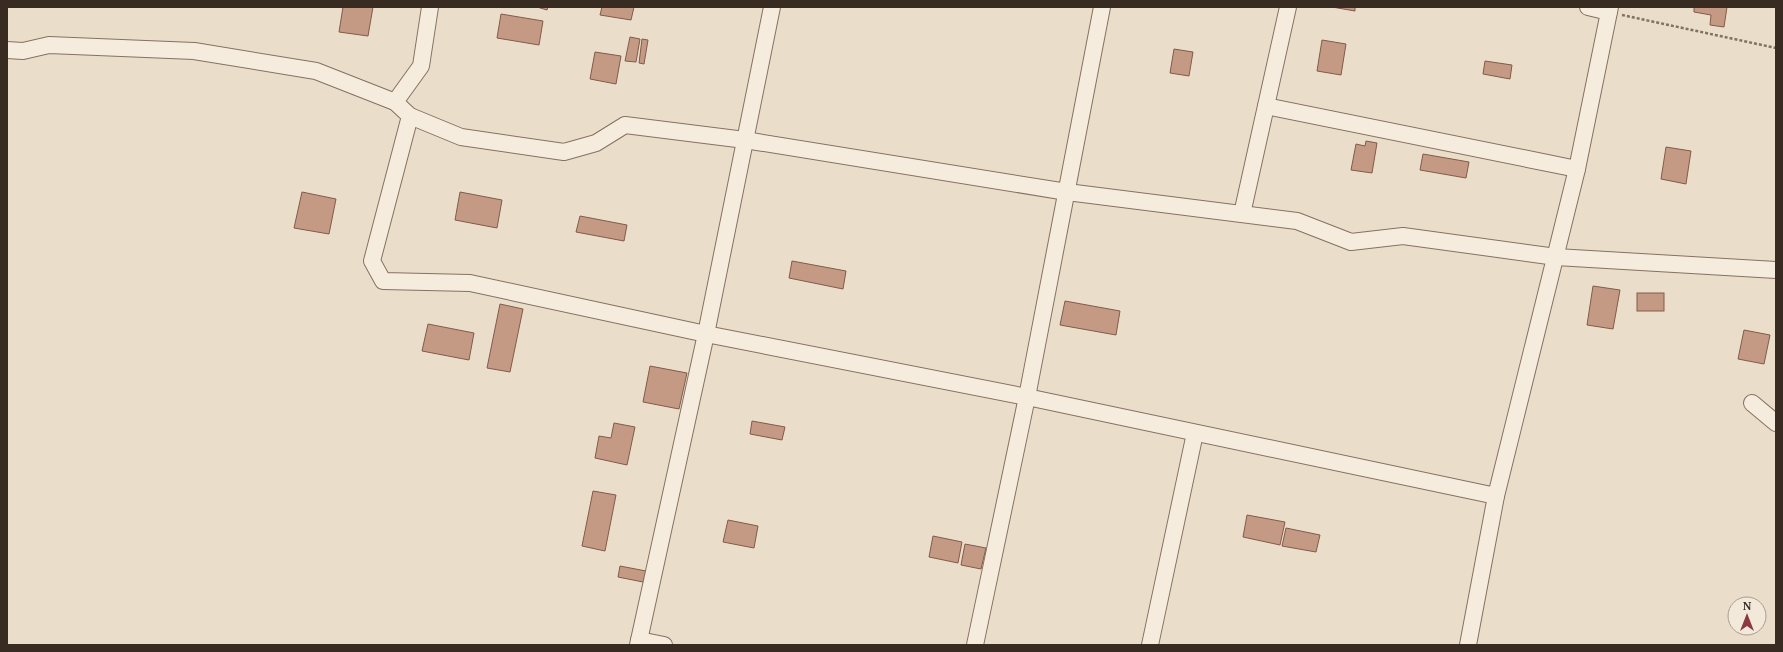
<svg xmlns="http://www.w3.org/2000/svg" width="1783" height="652" font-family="'Noto Serif',serif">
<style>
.building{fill:#c49a85;stroke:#825b49}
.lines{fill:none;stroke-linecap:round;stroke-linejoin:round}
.street-casing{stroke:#857161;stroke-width:18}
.path{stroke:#857161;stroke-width:2.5;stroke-dasharray:3 2;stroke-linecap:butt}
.street{stroke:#f6ecdd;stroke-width:16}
</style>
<rect width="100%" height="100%" fill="#eadecb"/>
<g class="building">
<path d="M343 7H373L368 36 339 32Z"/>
<path d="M537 7H548L547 10Z"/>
<path d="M602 7H634L631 20 600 15Z"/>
<path d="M1332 7H1355V11Z"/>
<path d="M1694 7H1727L1724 27 1710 25 1711 15 1694 12Z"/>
<path d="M501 14 543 21 539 45 497 38Z"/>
<path d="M630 37 640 39 636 62 625 61Z"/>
<path d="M642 39 648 40 644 64 639 63Z"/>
<path d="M1322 40 1346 44 1341 75 1317 71Z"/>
<path d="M1174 49 1193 52 1189 76 1170 73Z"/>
<path d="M595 52 621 56 616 84 590 79Z"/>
<path d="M1485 61 1512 65 1510 79 1483 74Z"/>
<path d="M1366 141 1377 143 1372 173 1351 170 1356 144 1365 146Z"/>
<path d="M1666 147 1691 151 1686 184 1661 179Z"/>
<path d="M1423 154 1469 162 1466 178 1420 170Z"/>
<path d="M302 192 336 199 329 234 294 228Z"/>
<path d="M460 192 502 200 497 228 455 220Z"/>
<path d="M580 216 627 225 624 241 576 232Z"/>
<path d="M792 261 846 271 843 289 789 278Z"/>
<path d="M1593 286 1620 290 1613 329 1587 325Z"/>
<rect x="1637" y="293" width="27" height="18"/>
<path d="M1065 301 1120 311 1116 335 1060 325Z"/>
<path d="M500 304 523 309 510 372 487 368Z"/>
<path d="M428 324 474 333 469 360 422 351Z"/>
<path d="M1744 330 1770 335 1764 364 1738 359Z"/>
<path d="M650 366 687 373 679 409 643 402Z"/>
<path d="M752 421 785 427 782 440 750 434Z"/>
<path d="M614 423 635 427 627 465 595 458 599 436 611 438Z"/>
<path d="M593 491 616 495 605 551 582 546Z"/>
<path d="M1247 515 1285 522 1280 545 1243 537Z"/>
<path d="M728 520 758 526 754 548 723 542Z"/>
<path d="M1286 528 1320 535 1316 552 1282 546Z"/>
<path d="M933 536 962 542 958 563 929 557Z"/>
<path d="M965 544 986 548 981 569 961 565Z"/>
<path d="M620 566 646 571 643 582 618 577Z"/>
</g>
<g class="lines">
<defs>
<g id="street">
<path d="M1588 7 1609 12"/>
<path d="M7 50 23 51 49 45 194 51 316 71 395 102 410 116 461 137 564 152 596 143 625 125 745 140 1067 192 1297 221 1351 242 1403 236 1556 257 1776 270"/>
<path d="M395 102 421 66 430 7"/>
<path d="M1266 106 1577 169"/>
<path d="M410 116 372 261 383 281 470 283 706 334 1027 397 1496 496"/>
<path d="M1242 214 1288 7"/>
<path d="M1752 403 1776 423"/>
<path d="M639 640 664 645"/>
<path d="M638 645 706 334 772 7"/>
<path d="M975 645 1027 397 1102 7"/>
<path d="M1150 645 1195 433"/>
<path d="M1468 645 1496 496 1577 169 1610 7"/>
</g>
</defs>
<use href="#street" class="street-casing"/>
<path class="path" d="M1622 15 1776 48"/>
<use href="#street" class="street"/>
</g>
<rect width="1783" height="652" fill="none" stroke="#382b22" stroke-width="16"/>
<g transform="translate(1747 616)"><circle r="19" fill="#f2e9da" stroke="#a89d90"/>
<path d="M0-3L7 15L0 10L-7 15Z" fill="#8d383f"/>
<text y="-6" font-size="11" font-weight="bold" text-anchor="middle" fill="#382b22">N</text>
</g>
</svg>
